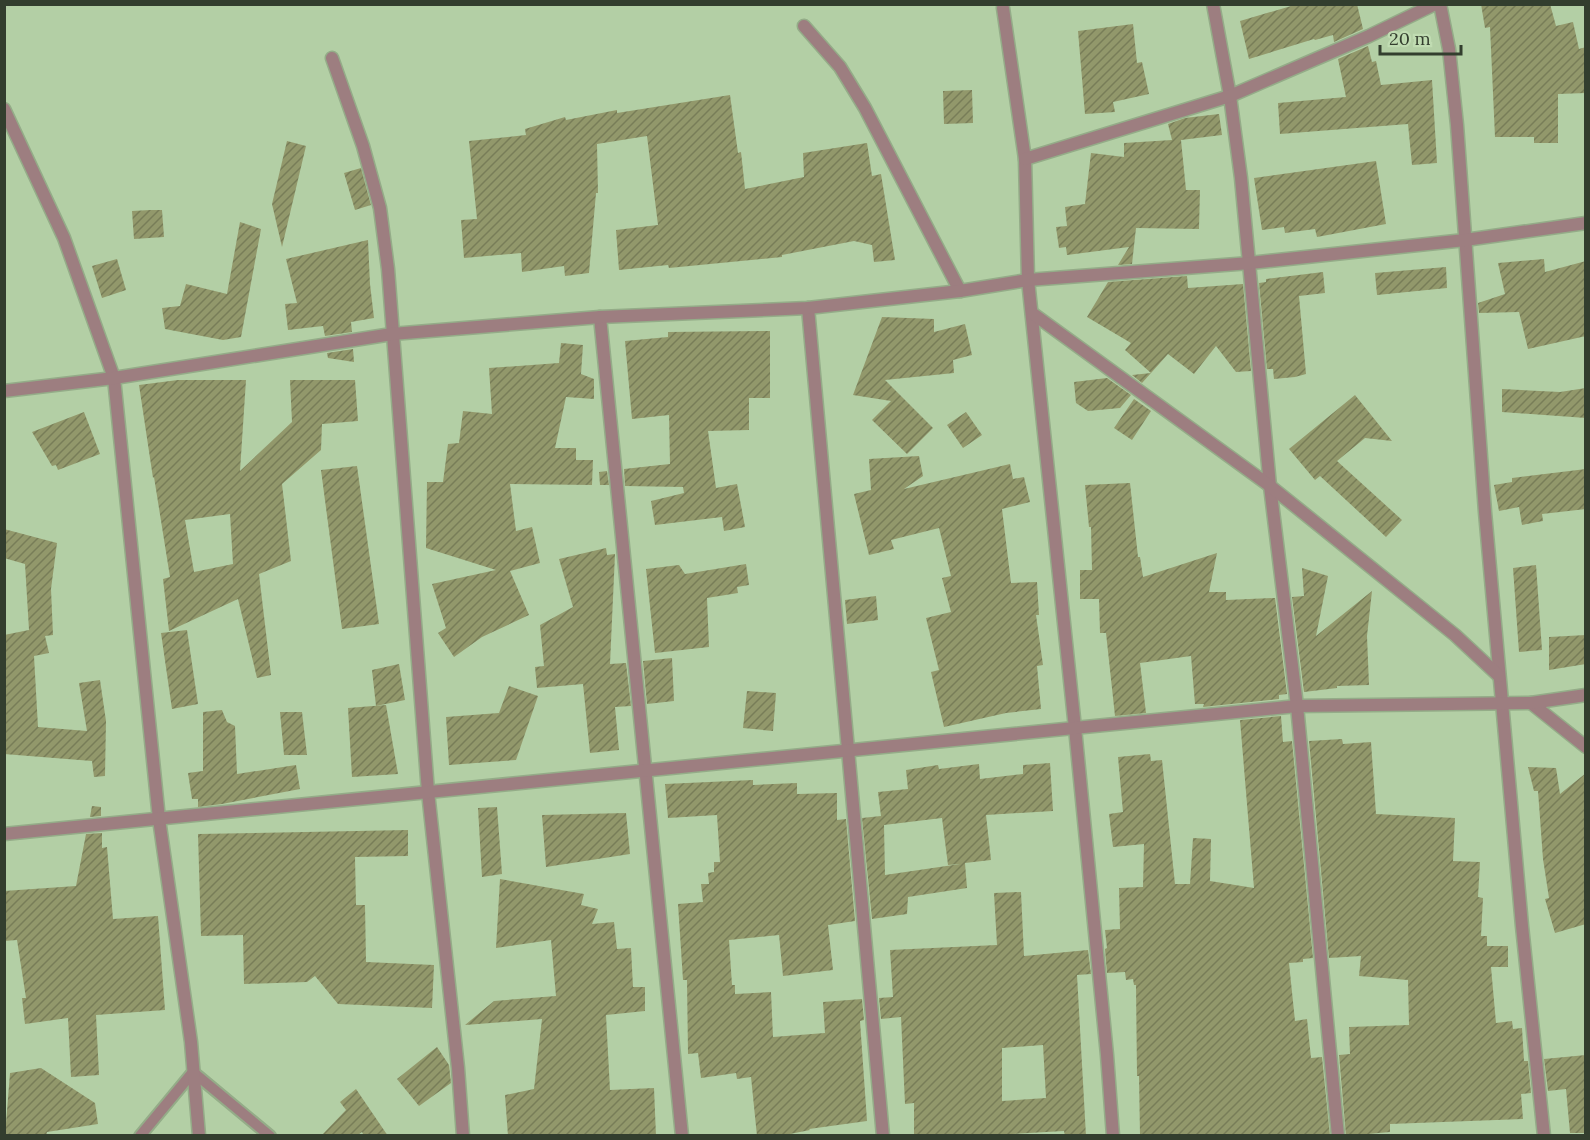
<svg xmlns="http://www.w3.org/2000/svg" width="1590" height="1140" font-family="Lora,serif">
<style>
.building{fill:url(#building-hatch);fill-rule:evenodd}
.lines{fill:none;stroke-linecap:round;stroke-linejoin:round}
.lane-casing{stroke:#94ac88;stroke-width:14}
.street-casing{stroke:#94ac88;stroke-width:15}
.lane{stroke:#9d7e80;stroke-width:10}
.street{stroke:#9d7e80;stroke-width:12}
</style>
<defs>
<pattern id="building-hatch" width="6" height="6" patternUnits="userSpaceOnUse" patternTransform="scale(1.5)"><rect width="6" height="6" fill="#92986b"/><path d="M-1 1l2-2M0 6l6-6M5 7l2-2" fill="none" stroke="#787d58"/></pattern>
</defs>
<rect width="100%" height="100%" fill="#b3cfa5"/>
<g class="building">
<path d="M1298 4H1357L1363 29 1334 42 1333 35 1315 40 1314 39 1249 59 1240 21Z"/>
<path d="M1481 4H1550L1556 26 1573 22 1579 49 1586 47V93L1558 94V143H1534V137H1495L1490 27 1485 28Z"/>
<path d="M1133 24 1137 63 1142 62 1149 94 1113 102 1115 112 1085 114 1078 31Z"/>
<path d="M1368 46 1372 62 1376 61 1381 85 1432 80 1437 163 1412 165 1408 124 1280 134 1278 103 1346 97 1338 59Z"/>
<path d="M972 90 973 123 944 124 943 91Z"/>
<path d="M730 95 738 153 741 152 745 189 804 177 803 153 867 143 872 176 881 174 895 260 874 262 872 245 854 241 782 255V257L669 268 668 265 619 270 616 230 658 225 647 136 597 144 598 193H596L589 273 565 276 564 266 522 272 521 253 464 258 461 220 477 219 469 141 526 135 525 129 565 117 566 120 617 110V113Z"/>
<path d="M1219 114 1222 135 1181 140 1186 190H1200L1199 229 1136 228 1132 264 1118 265 1129 247 1067 255 1066 247 1059 248 1056 227 1067 226 1065 207 1085 204 1091 153 1124 157V143L1172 140 1168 124 1185 118Z"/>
<path d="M287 141 306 146 282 247 272 204Z"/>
<path d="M1376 161 1386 224 1317 237 1315 229 1285 233 1284 227 1262 230 1254 178Z"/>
<path d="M361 168 371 205 355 210 344 173Z"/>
<path d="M150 210H162L164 237 134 239 132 211Z"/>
<path d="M240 222 261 229 241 337 223 340 165 329 162 308 180 306 186 284 227 294Z"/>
<path d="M368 240 370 284 374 318 351 322 352 332 325 336 323 326 288 330 285 304 297 303 286 259Z"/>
<path d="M117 259 126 290 102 298 92 266Z"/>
<path d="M1544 259 1545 272 1586 261V336L1528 349 1519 312 1479 313 1478 303 1505 294 1498 263Z"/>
<path d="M1446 267 1447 288 1377 295 1375 273Z"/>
<path d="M1323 272 1325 293 1299 296 1306 374 1295 377 1274 379 1273 369H1267L1259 283 1266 282V279Z"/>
<path d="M1187 276 1188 288 1243 284 1251 371 1236 372 1216 346 1194 374 1168 354 1151 373 1125 350 1131 343 1087 317 1108 282Z"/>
<path d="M882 317 934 319V332L965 324 972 355 953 360 954 373 885 380 933 428 907 454 872 420 891 401 853 395Z"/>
<path d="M770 331V398H749V430L708 431 716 488 737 484 745 527 724 531 722 517 655 525 651 501 684 493 683 487 625 486 624 469 670 464 669 415 632 419 625 341 668 337V332Z"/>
<path d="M561 343 583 345 581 374 594 379V399L566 397 555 448H576V460H593L592 485 510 484 516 531 532 527 540 563 510 571 529 615 482 637 454 657 438 633 446 628 432 584 496 570 426 548 427 482H443L448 444 459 443 463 411 492 414 489 368 559 363Z"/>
<path d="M353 349 354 362 328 358 327 353Z"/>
<path d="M1151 373 1142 383 1132 375Z"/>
<path d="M1107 378 1131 395 1120 408 1088 411 1076 403 1074 382Z"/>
<path d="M178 380H246L240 471 292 422 290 380H355L358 421 322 424 321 450 282 484 291 561 259 574 271 675 257 678 238 599 169 631 163 579 170 577 154 477 153 478 139 385ZM230 514 233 564 194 572 185 520Z"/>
<path d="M1586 388V418L1502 412V389L1560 392Z"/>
<path d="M1355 395 1392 441 1365 438 1337 461 1402 520 1386 537 1320 476 1315 480 1289 449Z"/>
<path d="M1134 399 1151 411 1132 440 1114 428Z"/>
<path d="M84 412 100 454 58 470 56 465 52 466 32 432Z"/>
<path d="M966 412 982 435 963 448 947 425Z"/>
<path d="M919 456 923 476 904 489 1010 464 1013 479 1024 477 1030 502 1002 509 1011 583 1037 582 1039 615H1036L1043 665 1037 666 1041 709 1006 713 944 727 931 672 939 670 926 618 951 612 942 578 951 576 939 528 891 540 894 549 869 555 854 494 871 490 869 459Z"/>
<path d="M357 466 379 624 342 629 321 470Z"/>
<path d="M1586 469V509L1542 514 1543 521 1522 525 1519 507 1499 511 1494 485 1512 482V478Z"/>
<path d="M607 471 609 485H600L599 472Z"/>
<path d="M1130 483 1138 557H1140L1143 577 1217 553 1209 592H1226V600L1275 598 1287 694 1279 695V699L1203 707 1204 704H1195L1191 656 1140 663 1146 713 1115 716 1106 633H1100L1099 599H1080V570H1092L1091 527H1089L1085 485Z"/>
<path d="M4 529 57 543 51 589 53 635 45 636 49 653 34 656 38 727 87 731 79 683 100 680 106 721 105 776 94 777 92 761 4 754V635L29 630 25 564 4 558Z"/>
<path d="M606 548 607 555 615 554 610 664 626 663 631 706 615 707 619 750 590 753 583 684 537 688 535 667 544 666 540 625 573 607 559 559Z"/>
<path d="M746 564 749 585 737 587 738 593 707 598 709 647 655 653 646 569 679 565 685 574Z"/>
<path d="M1536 565 1542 650 1519 652 1513 568Z"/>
<path d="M1302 568 1328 576 1316 636 1372 591 1367 636 1369 685 1337 686V688L1304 692 1292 597 1304 596Z"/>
<path d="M876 596 878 620 847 624 845 600Z"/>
<path d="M187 630 198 704 172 709 161 633Z"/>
<path d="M1586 635V664L1549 670V637Z"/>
<path d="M672 658 674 701 647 704 643 661Z"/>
<path d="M399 664 405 700 376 706 372 670Z"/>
<path d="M509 686 538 696 516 760 449 765 446 717 499 713Z"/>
<path d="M747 691 776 693 773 731 743 728Z"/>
<path d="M386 705 398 774 352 777 348 708Z"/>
<path d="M222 710 227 722 235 726 237 774 296 765 300 789 222 804 198 807V799H192L188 773 203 771V712Z"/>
<path d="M280 712H302L307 755H284Z"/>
<path d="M1281 716 1283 742 1292 741 1313 958 1303 959V962L1289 963 1295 1021 1307 1019 1311 1058 1322 1057 1330 1136H1140L1139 1076H1137L1136 985H1134L1133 979 1126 980 1125 972 1107 973 1105 949 1107 948 1105 930 1120 929 1119 888 1143 887 1144 844 1113 847 1109 814 1123 812 1118 757 1150 754 1151 761 1162 760 1175 884H1190L1193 838 1211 839 1210 881 1254 888 1240 720Z"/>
<path d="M1342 739 1343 744 1371 742 1376 814 1455 818 1453 861 1480 862 1478 897 1483 898 1481 936H1487V946H1508V967H1491L1496 1023 1512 1021 1513 1029 1522 1028 1524 1061H1528L1531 1093 1521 1094 1523 1119 1390 1124V1132L1346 1136 1339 1055 1350 1054 1349 1027 1409 1025 1408 980 1359 976 1361 956 1329 958 1309 741Z"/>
<path d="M1050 763 1053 811 986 815 991 860 965 863 967 888 908 897 907 914 872 919 862 818 881 816 878 792 908 789 906 770 938 765 939 769 979 764 980 779 1023 774V765ZM942 818 948 865 960 864 885 875 884 825Z"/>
<path d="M1528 767 1556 768 1560 794 1586 773V924L1555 933 1545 899 1549 898 1543 859 1538 791H1534Z"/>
<path d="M753 780V785L797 783V794L837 793V820L846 819 855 921 828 925 833 970 783 976 779 935 729 940 732 985H735V994L771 992 773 1037 825 1033 823 1002 862 999 864 1020 860 1021 867 1121 809 1129 810 1130 780 1136H757L751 1077 737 1079 736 1073 701 1078 698 1053 688 1054 687 980H683L678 904 703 902 701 884H709L708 873 714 872V862H720L717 815 668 818 665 784Z"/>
<path d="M92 806 101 807V816L90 817Z"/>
<path d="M497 807 502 874 482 877 478 808Z"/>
<path d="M626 813 630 854 546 867 542 815Z"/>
<path d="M408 830V856L355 857 356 905H365L366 962 434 965 432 1008 338 1004 315 976 307 982 244 984 243 935 201 936 198 834Z"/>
<path d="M102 833V848L107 847 113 919 158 916 165 1010 96 1015 99 1075 71 1077 68 1018 25 1024 22 998H26L17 940 4 941V891L76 886 86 834Z"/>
<path d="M500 879 584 894 581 905 598 909 592 924 614 922 617 949 631 948 633 987H645V1011L606 1015 610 1090 654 1088 656 1136H508L505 1095 534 1089 542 1019 465 1025 494 1001 556 996 551 940 496 948Z"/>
<path d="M1021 892 1024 956 1088 950 1091 974 1077 975 1086 1136H1065L1064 1131 1012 1134V1136H914V1103L905 1104 901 1017 881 1019 879 998 893 997 890 950 997 945 994 893ZM1043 1045 1046 1098 1002 1101V1048Z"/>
<path d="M437 1047 449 1065 451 1083 419 1106 397 1079Z"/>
<path d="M1586 1055V1133H1570L1566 1089 1548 1091 1544 1059Z"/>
<path d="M41 1068 95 1103 98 1124 47 1132 46 1136H5L10 1073Z"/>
<path d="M356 1089 388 1136H364L362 1132 356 1136H321L346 1110 340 1102Z"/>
</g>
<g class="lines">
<defs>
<path id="lane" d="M140 1136 193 1072 270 1136"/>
<g id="street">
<path d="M1213 4 1230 96 1241 178 1270 486 1297 706 1338 1136"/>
<path d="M1440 4 1449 49 1457 125 1485 512 1522 926 1544 1136"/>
<path d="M1003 8 1025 159 1028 280 1075 728 1107 1055 1113 1136"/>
<path d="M804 26 840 67 865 108 960 291"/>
<path d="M332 58 363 146 380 208 388 269 428 792 458 1068 463 1136"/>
<path d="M4 109 64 238 114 378 159 819 191 1042 199 1136"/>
<path d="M1025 159 1230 96 1369 36 1435 4"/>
<path d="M808 308 883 1136"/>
<path d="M1032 313 1270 486 1455 635 1499 676"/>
<path d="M600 317 682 1136"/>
<path d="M4 391 114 378 392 334 600 317 808 308 960 291 1028 280 1250 263 1465 240 1586 223"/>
<path d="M1531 703 1586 747"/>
<path d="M4 834 1297 706 1531 703 1586 695"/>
</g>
</defs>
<use href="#lane" class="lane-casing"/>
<use href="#street" class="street-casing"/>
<use href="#lane" class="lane"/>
<use href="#street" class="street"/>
</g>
<rect width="1590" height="1140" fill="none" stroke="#333e2e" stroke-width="12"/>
<path d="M1380 45v9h81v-9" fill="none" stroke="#333e2e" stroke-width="3"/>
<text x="1389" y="45" font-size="18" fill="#333e2e" stroke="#c0dcb2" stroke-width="4.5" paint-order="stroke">20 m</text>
</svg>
